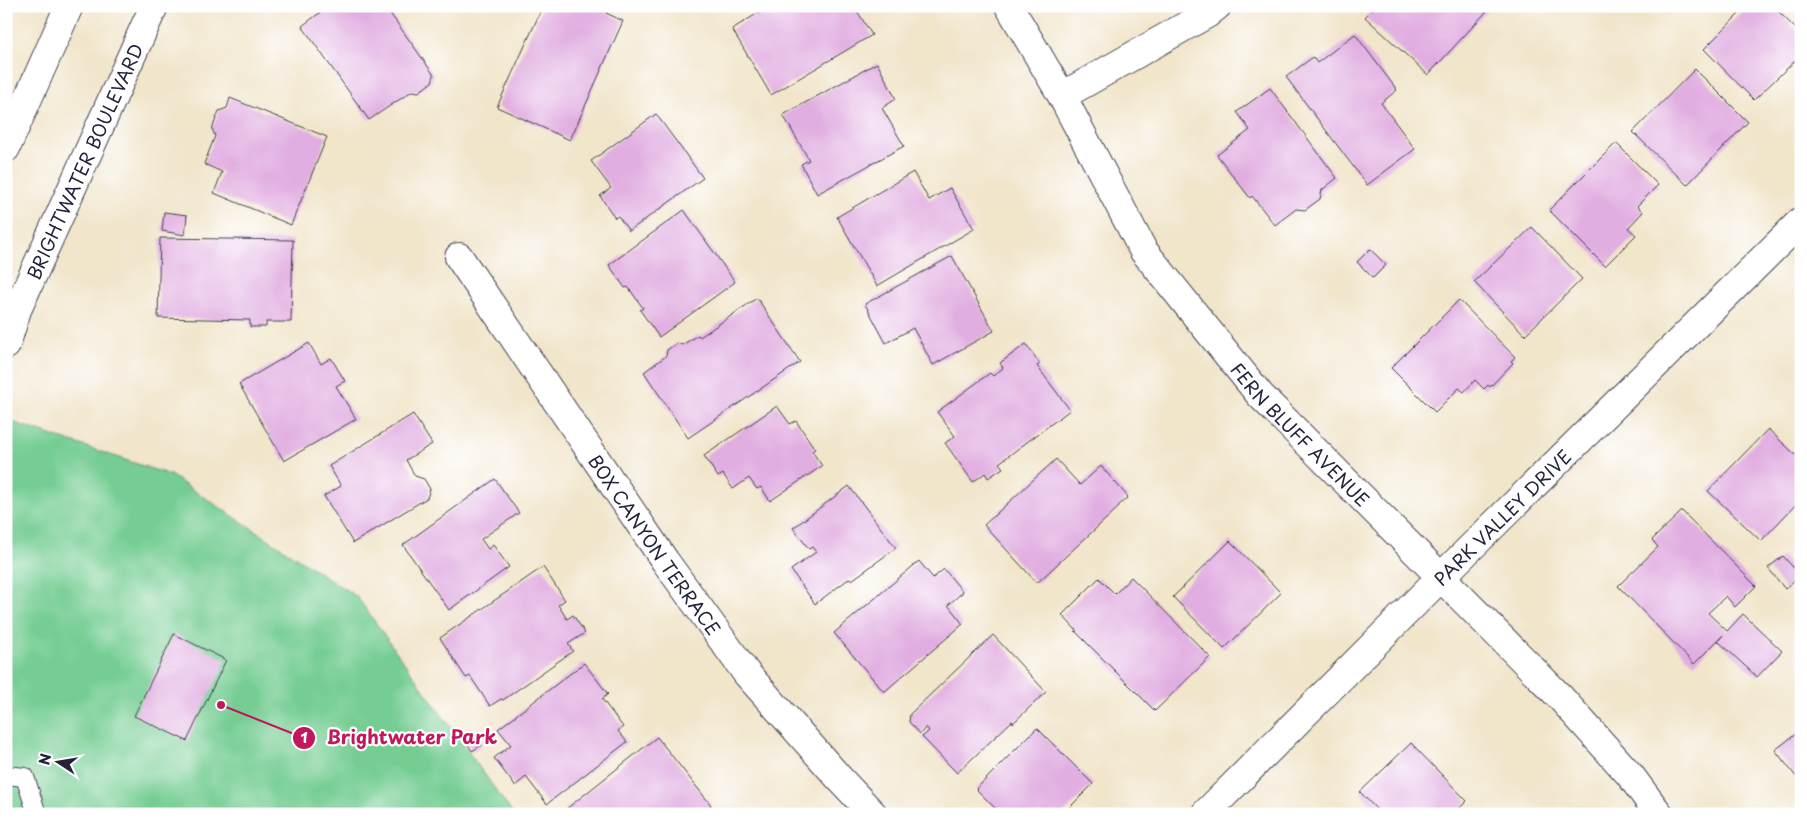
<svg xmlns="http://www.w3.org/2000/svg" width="1807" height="820" font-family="'Playpen Sans',sans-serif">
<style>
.green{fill:#75cd93;stroke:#4c7867}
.building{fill:#e1aee1}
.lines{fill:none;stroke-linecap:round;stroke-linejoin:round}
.lane-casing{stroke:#413f50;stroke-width:20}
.street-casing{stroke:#413f50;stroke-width:30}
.secondary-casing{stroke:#413f50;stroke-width:30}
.lane{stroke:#fff;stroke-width:18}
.street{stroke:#fff;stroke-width:28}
.secondary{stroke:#fff;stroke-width:28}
.labels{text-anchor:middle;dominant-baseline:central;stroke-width:4.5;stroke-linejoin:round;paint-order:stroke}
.street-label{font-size:18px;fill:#22223b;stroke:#fff}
.leader{fill:none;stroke:#c2185b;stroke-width:2}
.callout-dot{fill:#c2185b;stroke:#fff;stroke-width:2}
.mark-label{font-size:15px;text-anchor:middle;font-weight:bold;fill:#fff}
.callout-label{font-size:19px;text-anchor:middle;font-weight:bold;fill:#c2185b;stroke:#fff;stroke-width:4.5;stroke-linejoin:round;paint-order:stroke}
</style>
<rect width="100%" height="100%" fill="#fff"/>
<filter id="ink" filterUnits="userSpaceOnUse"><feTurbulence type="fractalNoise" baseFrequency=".02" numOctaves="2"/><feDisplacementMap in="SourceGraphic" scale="10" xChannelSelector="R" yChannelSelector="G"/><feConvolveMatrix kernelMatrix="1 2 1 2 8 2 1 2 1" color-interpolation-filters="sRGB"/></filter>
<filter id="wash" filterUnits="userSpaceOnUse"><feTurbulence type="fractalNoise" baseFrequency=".0096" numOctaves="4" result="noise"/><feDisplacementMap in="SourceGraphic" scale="20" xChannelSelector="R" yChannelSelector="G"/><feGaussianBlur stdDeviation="1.12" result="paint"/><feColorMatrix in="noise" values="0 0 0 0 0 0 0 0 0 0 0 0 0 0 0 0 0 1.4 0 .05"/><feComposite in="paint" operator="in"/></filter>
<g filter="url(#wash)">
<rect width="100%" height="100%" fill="#f1e5ca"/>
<path class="green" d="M9 421 170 475 357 597 513 814H6V432Z"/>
<g id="blocks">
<g class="building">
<path d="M329 6H385L434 75 432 82 419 92 412 91 369 120 302 26Z"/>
<path d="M543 6H601L607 9 606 13 623 21 570 140 497 107Z"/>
<path d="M770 6H854L872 35 771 95 732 29Z"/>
<path d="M1376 6H1483L1487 11 1428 75 1365 17Z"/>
<path d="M1747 6H1773L1801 34V55L1754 100 1704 49Z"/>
<path d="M1355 34 1397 90 1381 103 1415 149 1367 185 1286 77 1313 57 1317 63Z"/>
<path d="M877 63 896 99 882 108 904 146 817 194 801 164 809 160 783 115Z"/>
<path d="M1695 69 1748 122 1687 185 1633 132Z"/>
<path d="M1270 88 1337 178 1322 190 1320 199 1305 210 1296 209 1275 225 1252 196 1250 198 1217 155 1250 130 1237 112Z"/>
<path d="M230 98 327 137 291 225 214 193 222 172 204 164 215 136 212 129 219 111 227 108Z"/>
<path d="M656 114 703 178 629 231 618 216 615 218 600 196 611 188 591 161Z"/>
<path d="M1616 143 1658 185 1637 206 1643 212 1628 228 1636 235 1605 266 1549 210Z"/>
<path d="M913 172 929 200 950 188 974 229 877 286 837 217Z"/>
<path d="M684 210 735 282 659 337 640 310 643 308 628 287 625 288 609 265Z"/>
<path d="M164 212 187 215 185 235 162 231Z"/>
<path d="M1532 227 1582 279 1525 335 1474 282Z"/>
<path d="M160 238 293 240 291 322H266V327H250V320L158 318Z"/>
<path d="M1370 249 1386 265 1373 278 1357 262Z"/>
<path d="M952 256 994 331 933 365 913 328 886 343 865 304Z"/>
<path d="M757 298 800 362 688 438 644 372 666 356 667 350 677 343 682 345 698 335 700 337Z"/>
<path d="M1459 300 1515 357 1511 361 1513 363 1490 387 1488 385 1484 389 1475 380 1464 392 1459 388 1435 412 1391 368Z"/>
<path d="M309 343 321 364 331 358 345 381 336 386 356 419 284 461 239 384Z"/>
<path d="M1026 344 1040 364 1037 366 1070 410 999 463 1003 468 988 478 985 473 973 482 945 443 955 436 937 412 990 373 993 376 1003 368 1000 363Z"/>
<path d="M777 406 790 424 796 421 815 449 812 451 822 466 770 501 761 487 757 489 749 478 733 489 723 474 718 477 704 456Z"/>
<path d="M413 414 432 444 406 460 415 476 424 479 430 489 427 498 353 543 324 496 341 486 329 466Z"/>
<path d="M1768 429 1801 460V499L1761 541 1708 491Z"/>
<path d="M1056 459 1080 485 1101 466 1128 497 1118 506 1119 507 1037 583 984 525Z"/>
<path d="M495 479 519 513 481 539 488 549 493 545 509 567 449 610 403 545Z"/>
<path d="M849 486 896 548 852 580 850 578 815 604 791 570 816 552 812 547 809 549 793 528Z"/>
<path d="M1682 511 1756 586 1735 607 1726 596 1708 613 1727 631 1743 614 1782 651 1757 677 1718 641 1723 635 1694 664 1618 586 1658 547 1652 540Z"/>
<path d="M1230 541 1281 593 1224 649 1173 597Z"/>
<path d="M1783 556 1800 575 1785 589 1768 568Z"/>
<path d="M919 561 933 578 944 569 963 592 948 605 963 624 884 692 834 633Z"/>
<path d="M543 567 565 600 558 605 567 619 573 615 585 633 568 644 573 651 503 700 501 699 490 706 470 676 466 678 440 638Z"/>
<path d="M1131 577 1210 657 1155 711 1075 631H1077L1062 615 1099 578 1115 594Z"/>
<path d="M174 634 226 660 187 741 134 716Z"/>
<path d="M993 635 1046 692 1013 723 1012 721 957 773 922 737 929 731 926 727 920 734 909 722 910 714Z"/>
<path d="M584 663 608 694 602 699 623 727 618 731 627 742 547 804 526 777 515 786 494 758 511 745 498 729Z"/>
<path d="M1037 728 1093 784 1063 814H1017L1012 809 1008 814H1001L976 789Z"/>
<path d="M1801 730V783L1775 750Z"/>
<path d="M473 731 482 745 472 751 463 737Z"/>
<path d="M657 737 711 805 700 814H568L565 810Z"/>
<path d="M1411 743 1467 801 1453 814H1381L1360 792Z"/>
</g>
</g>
</g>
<g filter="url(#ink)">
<use href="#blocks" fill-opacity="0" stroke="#413f50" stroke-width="1"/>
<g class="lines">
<defs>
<path id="lane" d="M6 775 25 777 37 814"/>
<g id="street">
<path id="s1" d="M1009 6 1062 96 1143 250 1260 395 1560 697 1630 775 1659 814"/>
<path d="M1062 96 1207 14 1217 6"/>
<path id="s2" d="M459 257 665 561 747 674 840 779 873 814"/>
<path id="s3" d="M1205 814 1440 578 1801 221"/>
</g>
<g id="secondary">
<path d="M6 148 69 6"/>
<path id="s4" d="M6 345 17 310 154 6"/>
</g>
</defs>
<use href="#lane" class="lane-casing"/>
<use href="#street" class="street-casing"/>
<use href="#secondary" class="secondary-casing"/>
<use href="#lane" class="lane"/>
<use href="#street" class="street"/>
<use href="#secondary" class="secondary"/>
</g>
</g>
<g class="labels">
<g class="street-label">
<text stroke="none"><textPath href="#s4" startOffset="200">BRIGHTWATER BOULEVARD</textPath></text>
<text stroke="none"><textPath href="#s1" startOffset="521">FERN BLUFF AVENUE</textPath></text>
<text stroke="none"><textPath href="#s3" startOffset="420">PARK VALLEY DRIVE</textPath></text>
<text stroke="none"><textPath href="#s2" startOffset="348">BOX CANYON TERRACE</textPath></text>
</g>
</g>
<path class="leader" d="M221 705L304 738"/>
<g class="callout-dot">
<circle cx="221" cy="705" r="5"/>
<circle cx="304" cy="738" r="12"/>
</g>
<g class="mark-label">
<text x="304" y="743">1</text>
</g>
<g class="callout-label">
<text x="412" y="744">Brightwater Park</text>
</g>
<rect width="1807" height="820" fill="none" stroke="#fff" stroke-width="25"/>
<g transform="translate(58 762) rotate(282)" stroke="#ffffff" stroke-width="4" paint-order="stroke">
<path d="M0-4L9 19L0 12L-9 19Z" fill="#22223b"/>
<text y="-8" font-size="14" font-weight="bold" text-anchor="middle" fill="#22223b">N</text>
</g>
</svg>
